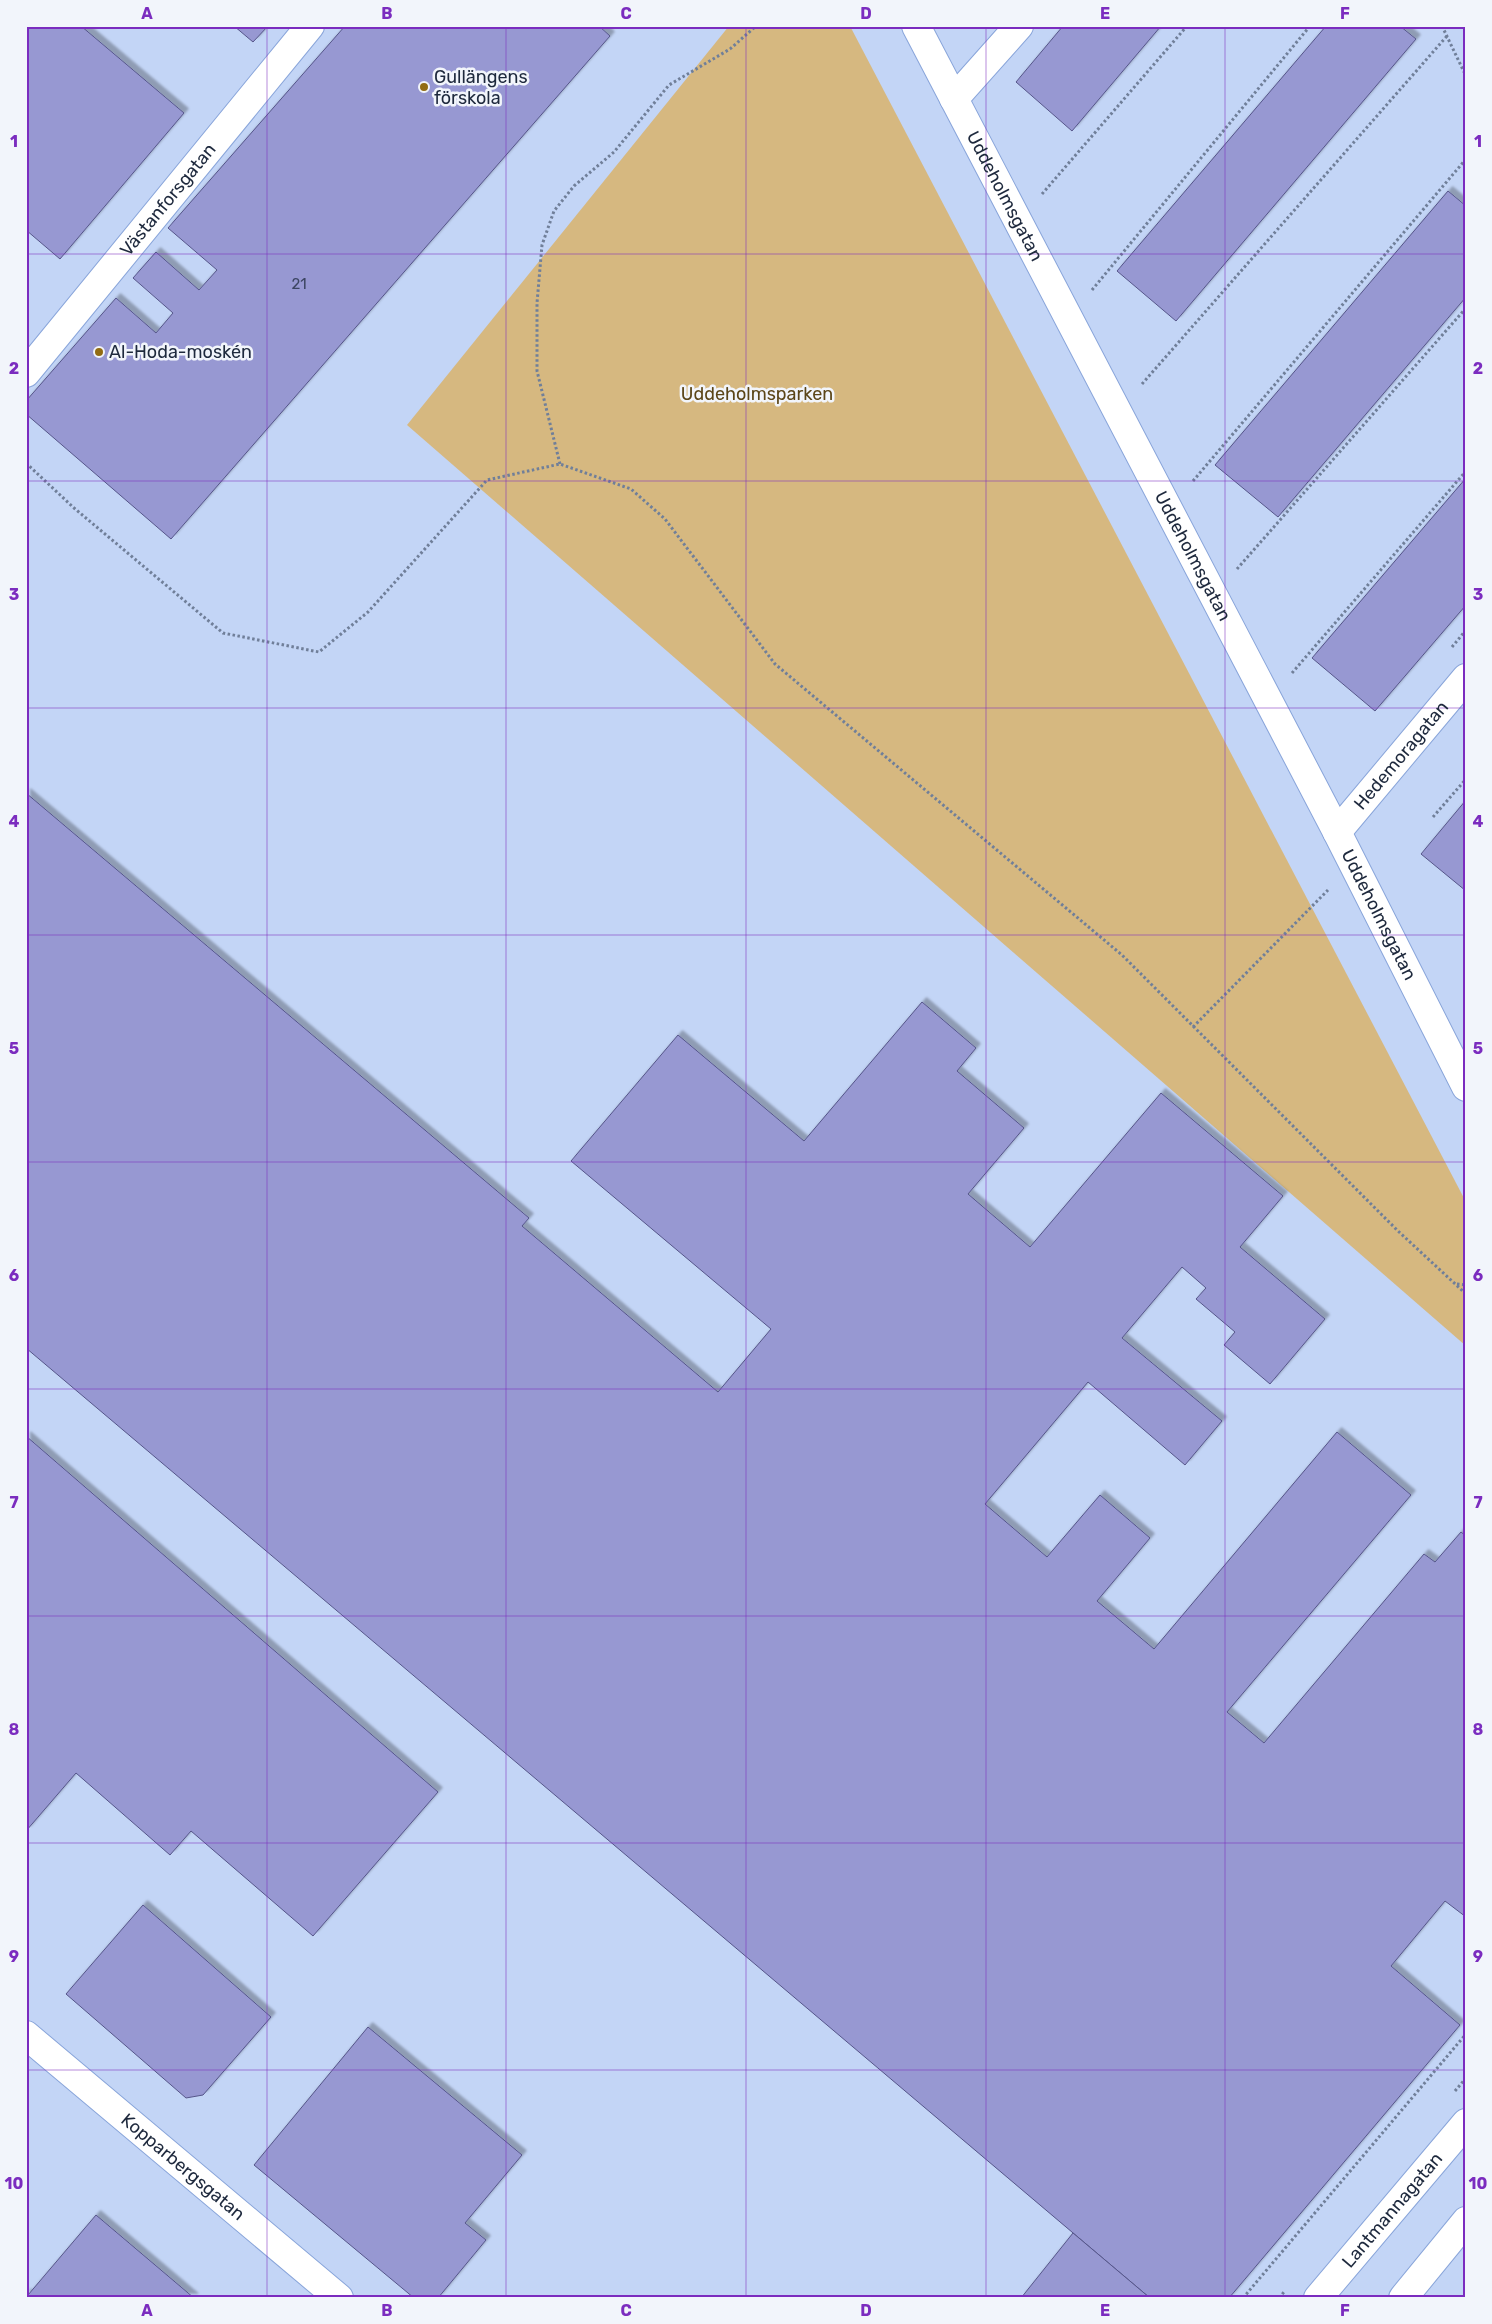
<svg xmlns="http://www.w3.org/2000/svg" width="1492" height="2324" font-family="Rubik,sans-serif">
<style>
.green{fill:#d6b880}
.building{fill:#9798d2;stroke:#56568a;filter:url(#shadow)}
.lines{fill:none;stroke-linecap:round;stroke-linejoin:round}
.minor-casing{stroke:#89a5da;stroke-width:30}
.tertiary-casing{stroke:#89a5da;stroke-width:30}
.path{stroke:#707f99;stroke-width:3;stroke-dasharray:2.5 2.5;stroke-linecap:butt}
.minor{stroke:#fff;stroke-width:28}
.tertiary{stroke:#fff;stroke-width:28}
.grid{fill:none;stroke:#7b2cbf;stroke-width:1;stroke-opacity:0.55}
.poi-dot{fill:#926c13;stroke:#f2f5fb;stroke-width:2}
.labels{text-anchor:middle;dominant-baseline:central;stroke-width:5;stroke-linejoin:round;paint-order:stroke}
.number-label{font-size:15px;fill:#3c4562}
.poi-label{font-size:18px;fill:#1e293d;stroke:#f2f5fb;text-anchor:start}
.street-label{font-size:18px;fill:#1e293d;stroke:#f2f5fb}
.park-label{font-size:18px;fill:#5b4517;stroke:#f2f5fb}
.neatline{fill:none;stroke:#7b2cbf;stroke-width:2}
.grid-label{font-size:16px;text-anchor:middle;font-weight:bold;fill:#7b2cbf}
</style>
<defs>
<filter id="shadow"><feDropShadow dx="4.5" dy="-4.5" stdDeviation="1" flood-color="#0004"/></filter>
</defs>
<rect width="100%" height="100%" fill="#c3d5f6"/>
<path class="green" d="M729 26H850L1466 1202V1346L407 425Z"/>
<g class="building">
<path d="M26 26H81L184 113 60 259 26 230Z"/>
<path d="M234 26H268L253 42Z"/>
<path d="M345 26H599L610 36 171 539 26 414V401L116 298 156 333 173 313 133 278 156 252 199 290 217 270 168 228Z"/>
<path d="M1063 26H1161L1072 131 1016 82Z"/>
<path d="M1326 26H1400L1416 39 1176 321 1117 271Z"/>
<path d="M1448 191 1466 206V297L1278 517 1215 465Z"/>
<path d="M1466 478V605L1375 711 1312 658Z"/>
<path d="M26 793 529 1218 522 1226 718 1392 771 1329 571 1161 678 1035 804 1141 922 1002 976 1048 957 1071 1024 1128 968 1194 1030 1247 1161 1093 1283 1196 1240 1247 1325 1319 1270 1384 1224 1345 1235 1332 1196 1299 1206 1288 1182 1267 1122 1338 1222 1421 1185 1465 1088 1382 985 1504 1047 1557 1100 1495 1150 1538 1097 1601 1154 1649 1337 1432 1411 1495 1227 1712 1264 1743 1424 1554 1435 1562 1461 1532 1466 1536V1917L1445 1901 1391 1966 1460 2025 1229 2298H1150L26 1348Z"/>
<path d="M1466 800V891L1421 854Z"/>
<path d="M26 1436 438 1792 313 1936 191 1831 170 1855 76 1773 26 1831Z"/>
<path d="M143 1905 271 2017 203 2095 186 2098 66 1994Z"/>
<path d="M368 2027 522 2155 465 2223 486 2240 438 2298H414L254 2165Z"/>
<path d="M96 2215 194 2298H26V2293L28 2295Z"/>
<path d="M1073 2233 1150 2298H1021Z"/>
</g>
<g class="lines">
<defs>
<g id="minor">
<path id="s1" d="M916 26 1337 832 1466 1087"/>
<path d="M954 99 1019 26"/>
<path id="s2" d="M26 373 310 26"/>
<path id="s3" d="M1337 832 1466 678"/>
<path id="s4" d="M26 2035 339 2298"/>
</g>
<g id="tertiary">
<path id="s5" d="M1318 2298 1466 2123"/>
<path d="M1403 2298 1466 2221"/>
</g>
</defs>
<use href="#minor" class="minor-casing"/>
<use href="#tertiary" class="tertiary-casing"/>
<g class="path">
<path d="M1442 26 1466 76"/>
<path d="M1042 194 1187 26"/>
<path d="M1092 290 1310 26"/>
<path d="M1142 384 1447 36"/>
<path d="M26 463 74 508 223 633 319 652 368 612 487 480 560 464 631 489 665 519 775 664 1122 955 1398 1231 1466 1294"/>
<path d="M560 464 537 371V303L542 245 554 211 574 186 614 152 669 85 730 49 756 26"/>
<path d="M1193 481 1466 159"/>
<path d="M1237 569 1466 308"/>
<path d="M1452 647 1466 630"/>
<path d="M1292 673 1466 471"/>
<path d="M1433 817 1466 779"/>
<path d="M1193 1027 1328 890"/>
<path d="M1457 1284 1466 1285"/>
<path d="M1455 2091 1466 2078"/>
<path d="M1243 2298 1466 2034"/>
<path d="M1279 2298 1284 2292"/>
</g>
<use href="#minor" class="minor"/>
<use href="#tertiary" class="tertiary"/>
</g>
<path class="grid" d="M267 26V2298M506 26V2298M746 26V2298M986 26V2298M1225 26V2298M26 254H1466M26 481H1466M26 708H1466M26 935H1466M26 1162H1466M26 1389H1466M26 1616H1466M26 1843H1466M26 2070H1466"/>
<g class="poi-dot">
<circle cx="424" cy="87" r="5"/>
<circle cx="99" cy="352" r="5"/>
</g>
<g class="labels">
<g class="number-label">
<text x="299" y="284">21</text>
</g>
<g class="poi-label">
<text x="434" y="77">Gullängens<tspan x="434" dy="21">förskola</tspan></text>
<text x="109" y="352">Al-Hoda-moskén</text>
</g>
<g class="street-label">
<text stroke="none"><textPath href="#s1" startOffset="192">Uddeholmsgatan</textPath></text>
<text stroke="none"><textPath href="#s2" startOffset="224">Västanforsgatan</textPath></text>
<text stroke="none"><textPath href="#s1" startOffset="598">Uddeholmsgatan</textPath></text>
<text stroke="none"><textPath href="#s3" startOffset="100">Hedemoragatan</textPath></text>
<text stroke="none"><textPath href="#s1" startOffset="1002">Uddeholmsgatan</textPath></text>
<text stroke="none"><textPath href="#s4" startOffset="205">Kopparbergsgatan</textPath></text>
<text stroke="none"><textPath href="#s5" startOffset="115">Lantmannagatan</textPath></text>
</g>
<g class="park-label">
<text x="757" y="394">Uddeholmsparken</text>
</g>
</g>
<rect width="1492" height="2324" fill="none" stroke="#f2f5fb" stroke-width="55"/>
<rect x="28" y="28" width="1436" height="2268" class="neatline"/>
<g class="grid-label">
<text x="147" y="19">A</text>
<text x="387" y="19">B</text>
<text x="626" y="19">C</text>
<text x="866" y="19">D</text>
<text x="1105" y="19">E</text>
<text x="1345" y="19">F</text>
<text x="14" y="147">1</text>
<text x="1478" y="147">1</text>
<text x="14" y="374">2</text>
<text x="1478" y="374">2</text>
<text x="14" y="600">3</text>
<text x="1478" y="600">3</text>
<text x="14" y="827">4</text>
<text x="1478" y="827">4</text>
<text x="14" y="1054">5</text>
<text x="1478" y="1054">5</text>
<text x="14" y="1281">6</text>
<text x="1478" y="1281">6</text>
<text x="14" y="1508">7</text>
<text x="1478" y="1508">7</text>
<text x="14" y="1735">8</text>
<text x="1478" y="1735">8</text>
<text x="14" y="1962">9</text>
<text x="1478" y="1962">9</text>
<text x="14" y="2189">10</text>
<text x="1478" y="2189">10</text>
<text x="147" y="2316">A</text>
<text x="387" y="2316">B</text>
<text x="626" y="2316">C</text>
<text x="866" y="2316">D</text>
<text x="1105" y="2316">E</text>
<text x="1345" y="2316">F</text>
</g>
</svg>
